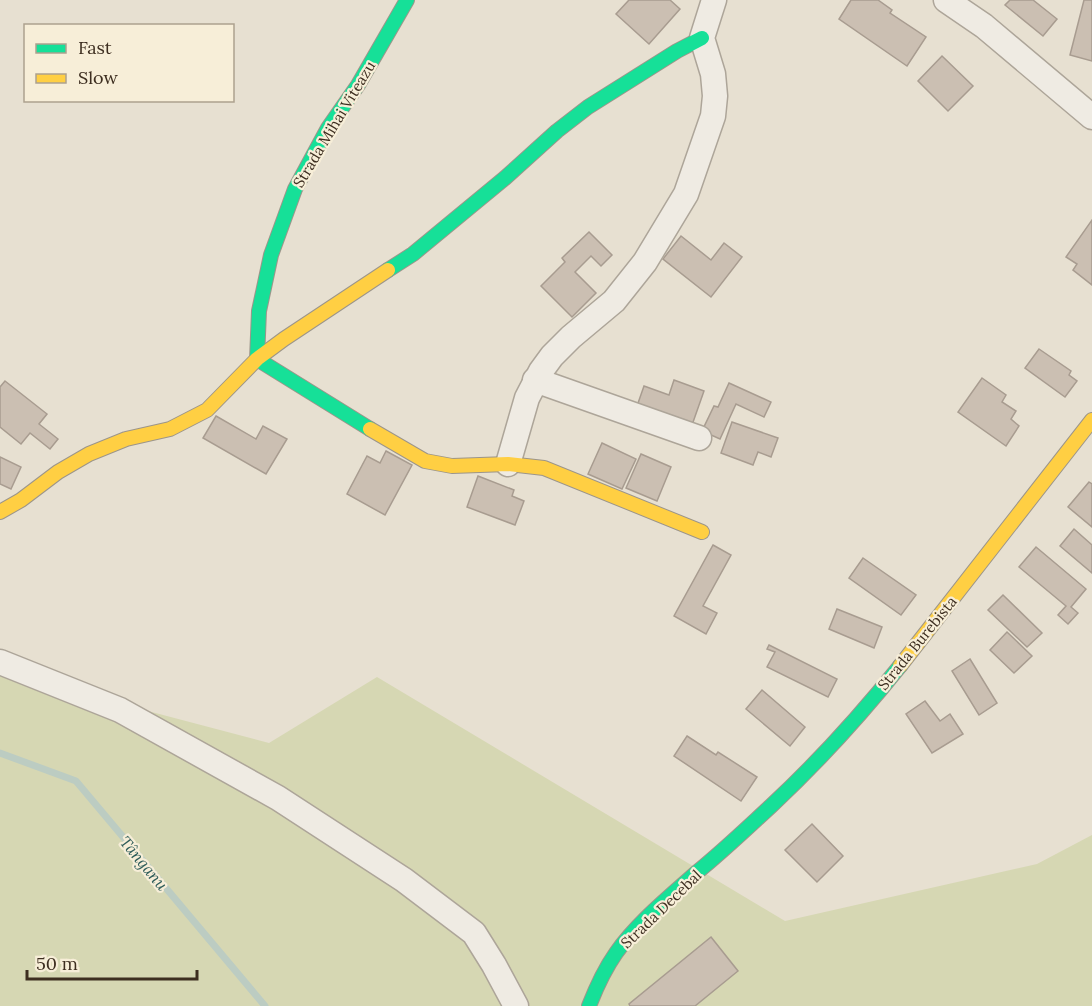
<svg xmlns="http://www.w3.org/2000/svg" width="1092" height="1006" font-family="Lora,serif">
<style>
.green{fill:#d6d7b3}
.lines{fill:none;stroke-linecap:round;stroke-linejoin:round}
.stream{stroke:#bcccc2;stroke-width:7}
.building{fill:#cbbfb2;stroke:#a89c90;stroke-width:1.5}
.street-casing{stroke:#ada599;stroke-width:27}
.fast-casing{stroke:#9c958a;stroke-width:16}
.slow-casing{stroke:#9c958a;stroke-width:16}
.street{stroke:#efebe3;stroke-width:24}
.fast{stroke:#16e098;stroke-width:14}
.slow{stroke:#ffcf43;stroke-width:14}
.labels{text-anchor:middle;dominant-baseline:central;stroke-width:4.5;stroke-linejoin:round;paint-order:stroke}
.street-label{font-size:15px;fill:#3d2e20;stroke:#f7eed8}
.water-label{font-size:16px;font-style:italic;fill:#2f5d5a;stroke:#f7eed8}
</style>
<rect width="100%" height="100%" fill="#e7e0d1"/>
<path class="green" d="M0 672 269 743 377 677 785 921 1037 864 1092 835V1006H0Z"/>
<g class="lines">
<path class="stream" d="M0 753 76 781 265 1006"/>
</g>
<g class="building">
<path d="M629 0H670L680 9 649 44 616 14Z"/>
<path d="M851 0H878L892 10 890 13 926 37 907 66 839 19Z"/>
<path d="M1010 0H1033L1057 19 1043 36 1005 5Z"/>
<path d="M1084 0H1092V61L1070 55Z"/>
<path d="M942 56 973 86 948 111 918 81Z"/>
<path d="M1092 220V285L1073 270 1077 264 1066 257Z"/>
<path d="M589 232 612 255 601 266 591 256 575 272 596 293 572 317 541 286 565 262 562 258Z"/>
<path d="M681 236 711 260 724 243 742 257 711 297 663 259Z"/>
<path d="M1039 349 1071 371 1069 375 1077 381 1065 397 1025 368Z"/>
<path d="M982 378 1006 395 1002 402 1016 411 1011 419 1019 426 1006 446 958 412Z"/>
<path d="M674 380 704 391 692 425 637 406 644 386 669 395Z"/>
<path d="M5 381 47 414 39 424 58 439 50 449 30 433 21 444 0 427V387Z"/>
<path d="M729 383 771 402 764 417 736 404 720 439 702 431 714 406 718 407Z"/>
<path d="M216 416 256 439 263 426 287 439 266 474 203 438Z"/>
<path d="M732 422 778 438 771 457 758 452 753 465 721 453Z"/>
<path d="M602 443 636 459 622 489 588 474Z"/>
<path d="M386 451 412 465 385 515 347 494 367 456 380 463Z"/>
<path d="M641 454 671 467 657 501 626 488Z"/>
<path d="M0 457 21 467 11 489 0 484Z"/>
<path d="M478 476 514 490 512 496 524 501 515 525 467 507Z"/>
<path d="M1089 482 1092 484V527L1068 507Z"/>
<path d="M1074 529 1092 545V573L1060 546Z"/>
<path d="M713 545 731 555 703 606 717 613 706 634 674 616Z"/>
<path d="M1036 547 1086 589 1071 607 1078 613 1068 624 1058 615 1066 606 1019 567Z"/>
<path d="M863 558 916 595 901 615 849 578Z"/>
<path d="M1003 595 1042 633 1027 647 988 610Z"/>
<path d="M837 609 882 627 874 648 829 629Z"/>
<path d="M1007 632 1032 656 1014 673 990 650Z"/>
<path d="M769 645 837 679 828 697 767 667 775 652 767 649Z"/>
<path d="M970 659 997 703 979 715 952 671Z"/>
<path d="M762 690 805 727 790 746 746 709Z"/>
<path d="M925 701 940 721 950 714 963 734 932 753 906 714Z"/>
<path d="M687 736 716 755 718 752 757 777 741 801 674 756Z"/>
<path d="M812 824 843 856 817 882 785 850Z"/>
<path d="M711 937 738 971 695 1006H630L629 1004Z"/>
</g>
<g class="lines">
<defs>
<g id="street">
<path d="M946 0 984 26 1092 117"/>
<path d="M535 380 699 438"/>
<path d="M508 464 527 398 541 371 552 356 571 337 614 301 645 262 686 194 713 116 715 96 713 74 702 38 714 0"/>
<path d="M0 662 120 710 278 798 404 880 474 933 494 965 516 1006"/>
</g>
<g id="fast">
<path d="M388 270 413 254 505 178 557 131 588 107 677 51 702 38"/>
<path d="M370 429 257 359 259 311 271 255 295 189 328 128 358 85 407 0"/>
<path d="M589 1006C596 988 604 970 616 953 637 923 668 898 696 873 722 852 746 829 771 806 817 763 860 716 900 666"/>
</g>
<g id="slow">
<path d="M370 429 425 461 452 466 508 464 544 468 702 532"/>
<path d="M0 512 21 500 58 472 89 454 126 439 170 429 207 410 257 359 284 339 388 270"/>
<path d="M900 666 1092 420"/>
</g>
</defs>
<use href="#street" class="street-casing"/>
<use href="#fast" class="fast-casing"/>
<use href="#slow" class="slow-casing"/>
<use href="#street" class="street"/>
<use href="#fast" class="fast"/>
<use href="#slow" class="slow"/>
</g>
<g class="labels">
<g class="street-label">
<text transform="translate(334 124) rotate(-59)">Strada Mihai Viteazu</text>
<text transform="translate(917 643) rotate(-51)">Strada Burebista</text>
<text transform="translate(661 909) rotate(-44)">Strada Decebal</text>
</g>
<g class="water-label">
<text transform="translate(144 863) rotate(50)">Tânganu</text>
</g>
</g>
<rect x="24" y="24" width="210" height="78" fill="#f7eed8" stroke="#ada18e" stroke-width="1.5"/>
<rect x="36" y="44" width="30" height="9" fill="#16e098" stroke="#ada18e" stroke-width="1.5"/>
<text x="78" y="54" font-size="18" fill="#3d2e20">Fast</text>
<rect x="36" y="74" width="30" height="9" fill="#ffcf43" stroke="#ada18e" stroke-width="1.5"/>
<text x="78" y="84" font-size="18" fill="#3d2e20">Slow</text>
<path d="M27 970v9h170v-9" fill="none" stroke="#3d2e20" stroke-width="3"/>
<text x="36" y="970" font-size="18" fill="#3d2e20" stroke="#f7eed8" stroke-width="4.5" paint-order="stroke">50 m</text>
</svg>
